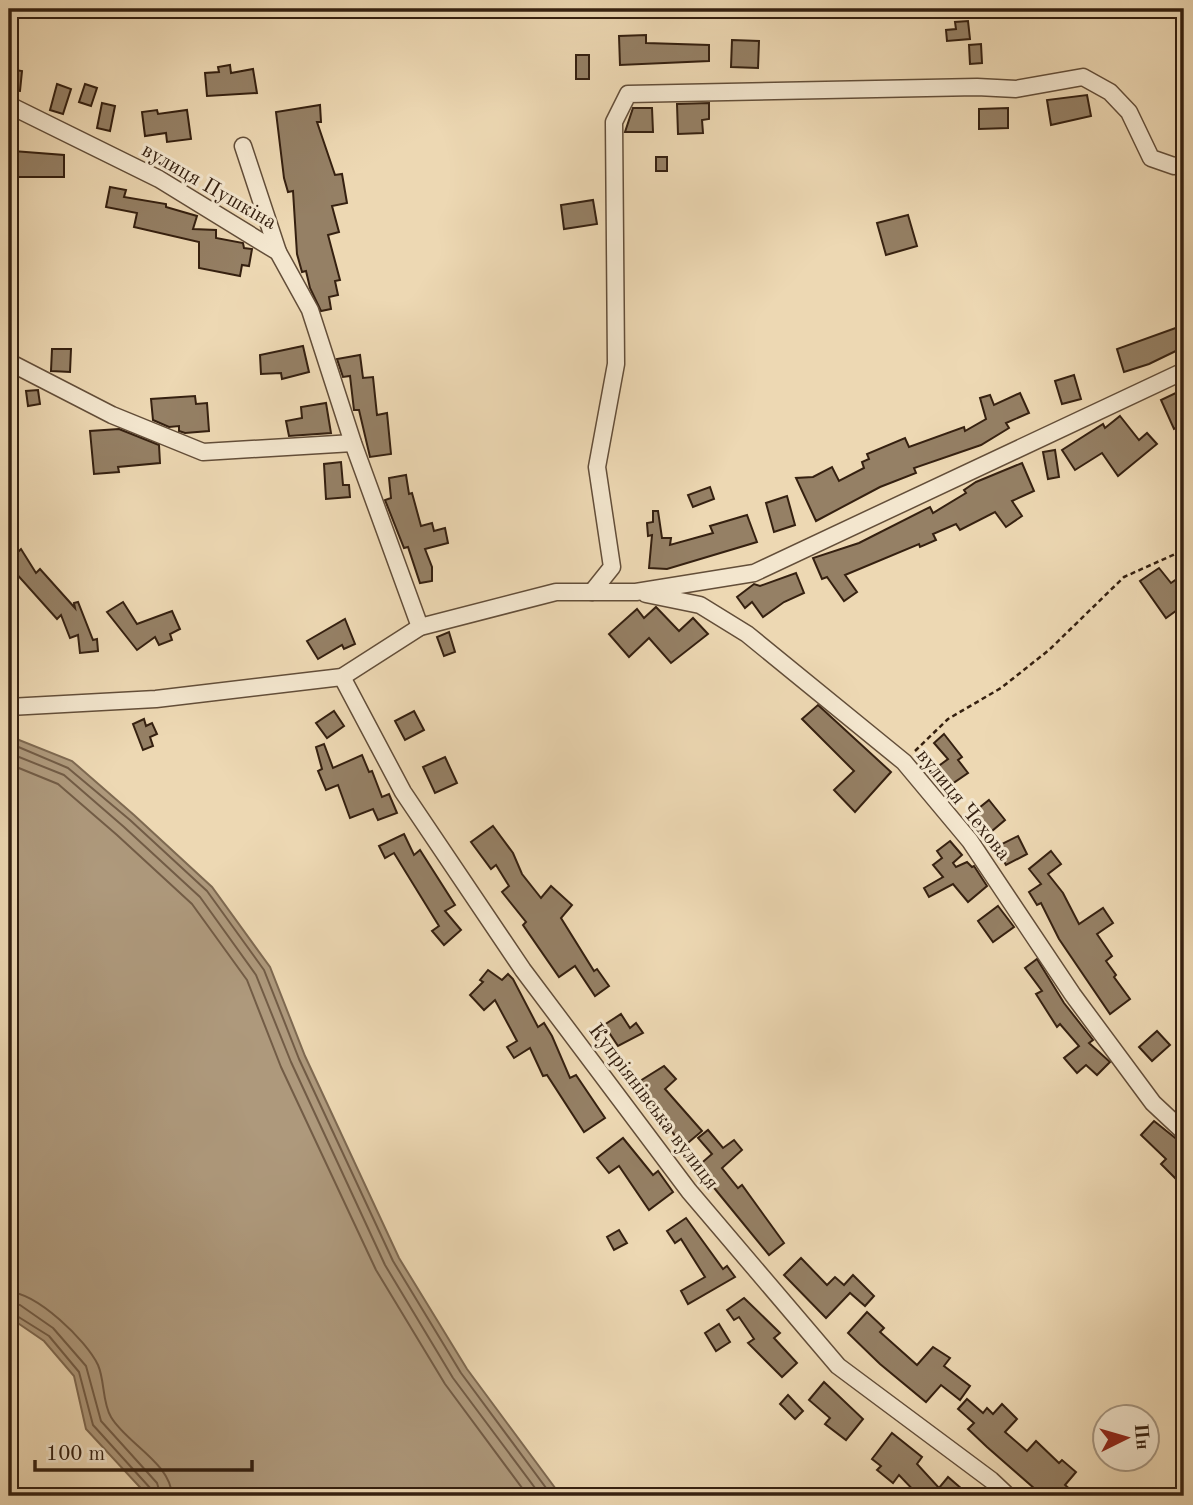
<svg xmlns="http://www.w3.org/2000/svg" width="1193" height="1505" font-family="'Old Standard TT',serif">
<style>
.water{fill:#ae997c;stroke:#7e6951;stroke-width:2}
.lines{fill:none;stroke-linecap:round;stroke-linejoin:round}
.shore{stroke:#725c46;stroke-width:2}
.building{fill:#958065;stroke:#352010;stroke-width:2}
.minor-casing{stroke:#634e39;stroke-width:19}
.path{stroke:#352010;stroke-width:2.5;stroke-dasharray:5 3.5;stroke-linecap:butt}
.minor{stroke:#f3e6ce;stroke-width:16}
.labels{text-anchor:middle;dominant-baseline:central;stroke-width:6;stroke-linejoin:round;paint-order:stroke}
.street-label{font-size:21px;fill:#352010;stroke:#f3e6ce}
</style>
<rect width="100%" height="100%" fill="#edd8b3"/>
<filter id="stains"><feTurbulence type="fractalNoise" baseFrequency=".00286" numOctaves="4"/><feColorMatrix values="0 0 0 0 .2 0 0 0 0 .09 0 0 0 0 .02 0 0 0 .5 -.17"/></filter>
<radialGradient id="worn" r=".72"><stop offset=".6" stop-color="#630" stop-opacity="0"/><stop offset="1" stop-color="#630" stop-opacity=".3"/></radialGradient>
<path class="water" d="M9 736 72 761 134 815 212 887 270 967 305 1056 399 1258 467 1369 561 1496H148L86 1429 74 1376 44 1341 9 1317Z"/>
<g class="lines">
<g class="shore">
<path d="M9 743 68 768 130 820 207 891 264 970 299 1059 393 1261 461 1373 552 1496"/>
<path d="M9 753 64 775 124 827 200 897 256 975 291 1062 385 1265 453 1378 541 1496"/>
<path d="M9 764 58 784 117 835 192 904 247 980 281 1067 376 1270 445 1384 528 1496"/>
<path d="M9 1292C37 1293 86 1340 98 1365 105 1381 102 1402 111 1417 126 1443 171 1463 172 1496"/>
<path d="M9 1303 20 1305 53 1328 86 1366 101 1421 157 1483 161 1496"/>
<path d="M9 1311 49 1336 79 1372 93 1425 151 1489 152 1496"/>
</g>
</g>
<g class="building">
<path d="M968 21 970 39 947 41 946 30 956 29 955 22Z"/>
<path d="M646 35V43L709 45V61L620 65 619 36Z"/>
<path d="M732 40 759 41 758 68 731 67Z"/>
<path d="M981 44 982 63 970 64 969 45Z"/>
<rect x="576" y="55" width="13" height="24"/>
<path d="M230 65 231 73 253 69 257 93 207 96 205 73 219 72 218 67Z"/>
<path d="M9 69 22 71 20 91 9 90Z"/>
<path d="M57 84 71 89 63 114 50 110Z"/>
<path d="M85 84 97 88 91 106 79 102Z"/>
<path d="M1087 95 1091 116 1051 125 1047 100Z"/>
<path d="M102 103 115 106 110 131 97 128Z"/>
<path d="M709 103V119L702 120 703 133 678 134 677 104Z"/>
<path d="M320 105 321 122H317L335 175 342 174 347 203 332 206 339 232 328 235 340 280 335 281 338 295 329 297 331 309 321 311 310 288 306 271 302 272 297 254 293 191 288 192 284 178 276 112Z"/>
<path d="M633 108H652L653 132H625Z"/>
<path d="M1008 108V128L979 129V109Z"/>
<path d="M157 110 158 114 187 110 191 139 167 142 166 133 145 136 142 112Z"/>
<path d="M13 151 64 155V177H10Z"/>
<rect x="656" y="157" width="11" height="14"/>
<path d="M110 187 126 190 124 197 166 204V207L197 216 193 229 216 230V238L243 243 244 248 252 249 249 266 242 265 240 276 199 268V242L134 227 137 213 106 207Z"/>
<path d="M593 200 597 224 564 229 561 205Z"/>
<path d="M908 215 917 246 886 255 877 223Z"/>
<path d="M1184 325V347L1149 364 1124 372 1117 349Z"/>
<path d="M303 346 309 372 282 379 281 373 261 374 260 355Z"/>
<path d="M52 349H71L70 372 51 371Z"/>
<path d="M360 355 363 378 373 377 377 415 387 413 391 454 370 457 359 410H354L350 376 343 377 337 359Z"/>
<path d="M1074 375 1081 399 1062 404 1055 381Z"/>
<path d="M1184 389V424L1174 429 1161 400Z"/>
<path d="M38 390 40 404 28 406 26 391Z"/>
<path d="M1020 393 1029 413 1006 423 1009 428 981 445 914 468 916 473 880 487 816 521 796 478 813 477 832 467 839 481 864 468 862 462 869 459 867 454 905 438 909 447 964 427 965 431 986 419 980 398 990 395 994 405Z"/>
<path d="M195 396 196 404 207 403 209 431 185 433 179 431V426L169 427 153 420 151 399Z"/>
<path d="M326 403 331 433 289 436 286 421 302 418 301 407Z"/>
<path d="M1120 416 1139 440 1147 433 1157 444 1118 476 1102 453 1075 470 1062 450 1103 424 1105 428Z"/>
<path d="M119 429 159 445 160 463 118 467 119 472 94 474 90 431Z"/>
<path d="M1055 450 1059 477 1048 479 1043 452Z"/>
<path d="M341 462 343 485H349L350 497 326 499 324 464Z"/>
<path d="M1022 463 1034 491 1012 501 1022 516 1006 527 995 512 960 530 956 524 933 534 936 540 920 547 919 544 845 575 857 592 844 601 827 577 822 579 813 558 859 543 930 507 933 513 966 493 964 490 976 482Z"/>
<path d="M406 475 409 494 412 493 421 526 432 523 434 531 445 528 448 543 425 549 432 567V581L420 583 408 547 404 548 385 500 391 498 389 478Z"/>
<path d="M710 487 714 499 693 507 688 495Z"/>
<path d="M787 496 795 525 774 532 766 503Z"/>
<path d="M653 511H658L662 538H671L670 545 713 533 710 526 747 515 757 542 667 569 649 568 652 535 648 536 647 523 653 522Z"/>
<path d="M9 531 18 552 21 549 36 573 40 569 75 608 74 603 78 602 93 640 97 639 98 651 80 653 78 635 70 638 61 615 57 619 14 571 9 574Z"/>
<path d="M1159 568 1171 583 1184 574V591L1179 595 1184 605 1166 618 1140 581Z"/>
<path d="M796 573 804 593 784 602 763 617 752 602 745 608 737 597 754 584 760 586Z"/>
<path d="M123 602 137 624 172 611 180 629 170 634 172 640 159 645 155 637 137 650 107 612Z"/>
<path d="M656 607 679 631 693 618 708 634 671 663 649 638 629 657 609 634 637 609 644 618Z"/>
<path d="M345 619 355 644 344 649 342 645 318 659 307 641Z"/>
<path d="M449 632 455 652 444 656 437 637Z"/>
<path d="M818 705 891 772 855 812 834 790 854 771 802 719Z"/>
<path d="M334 711 344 726 327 738 316 723Z"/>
<path d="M414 711 424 730 405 740 395 721Z"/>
<path d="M144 719 146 726 152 723 157 734 150 737 153 746 143 750 133 724Z"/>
<path d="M944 734 962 757 958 760 968 773 949 786 936 768 948 759 934 743Z"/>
<path d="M324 744 333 768 362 755 369 772 372 771 382 797 389 794 397 813 378 820 373 809 350 818 338 785 326 790 318 771 322 769 316 747Z"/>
<path d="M445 757 457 783 435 793 423 767Z"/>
<path d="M989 800 1005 820 986 836 969 816Z"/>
<path d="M493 826 513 853 522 874 541 898 551 886 572 905 561 918 594 971 597 969 609 986 595 996 575 966 559 977 523 925 526 922 502 892 509 886 496 865 491 869 471 842Z"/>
<path d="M404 834 414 855 420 850 455 905 445 911 461 930 444 945 432 931 439 926 394 853 385 858 379 846Z"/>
<path d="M1018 836 1027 854 1006 865 996 847Z"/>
<path d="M950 841 962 855 953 863 956 867 967 862 972 867 974 866 987 886 968 902 953 884 929 897 924 888 943 877 933 865 942 858 937 851Z"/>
<path d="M1051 851 1061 864 1048 874 1063 893 1079 924 1103 908 1113 923 1097 934 1112 956 1106 961 1116 975 1114 977 1130 999 1110 1014 1059 939 1041 903 1037 905 1029 892 1041 884 1029 869Z"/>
<path d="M998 906 1014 927 993 942 978 921Z"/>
<path d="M1037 959 1064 1003 1093 1040 1089 1043 1110 1062 1097 1075 1086 1065 1077 1073 1064 1058 1079 1046 1060 1024 1057 1027 1036 994 1042 991 1025 968Z"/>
<path d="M488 970 502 980 508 974 513 979 538 1027 544 1023 552 1036 570 1078 576 1075 605 1118 584 1132 547 1075 543 1076 530 1048 514 1058 507 1047 517 1041 495 1000 484 1010 470 995 483 982 480 980Z"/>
<path d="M621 1014 630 1028 636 1023 643 1033 618 1046 604 1025Z"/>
<path d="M1157 1031 1170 1045 1152 1061 1139 1047Z"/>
<path d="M664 1066 676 1079 665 1089 702 1131 683 1147 650 1101 646 1104 632 1086Z"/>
<path d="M1154 1121 1179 1141 1177 1143 1184 1150V1187L1161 1164 1166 1159 1141 1135Z"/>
<path d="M708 1130 723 1148 734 1140 742 1150 722 1168 738 1188 742 1185 784 1243 769 1255 697 1167 712 1154 698 1138Z"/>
<path d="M623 1138 653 1175 658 1171 673 1192 649 1210 619 1166 609 1173 597 1158Z"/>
<path d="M686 1218 723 1269 727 1266 735 1277 688 1304 681 1291 705 1277 681 1239 675 1243 667 1231Z"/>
<path d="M619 1230 627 1243 614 1250 607 1237Z"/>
<path d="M801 1258 827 1285 835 1277 844 1285 853 1275 874 1296 865 1306 850 1293 826 1318 784 1275Z"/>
<path d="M744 1298 780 1333 774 1338 797 1363 782 1377 748 1343 754 1339 739 1317 734 1320 727 1310Z"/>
<path d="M867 1312 884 1328 880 1332 917 1365 933 1347 950 1358 944 1366 970 1386 960 1400 941 1385 926 1402 880 1364 848 1333Z"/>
<path d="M719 1324 730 1342 716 1351 705 1333Z"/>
<path d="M824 1382 863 1419 846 1440 825 1424 830 1418 809 1400Z"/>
<path d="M788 1395 803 1411 795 1419 780 1404Z"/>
<path d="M967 1399 983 1413 987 1408 993 1414 1002 1404 1017 1419 1005 1432 1027 1451 1036 1441 1059 1463 1062 1460 1076 1472 1065 1485 1078 1496H1043L987 1447 968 1429 974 1423 958 1409Z"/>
<path d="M892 1433 922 1457 917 1464 939 1488 948 1477 970 1496H919L899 1475 893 1483 877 1470 881 1466 872 1459Z"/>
</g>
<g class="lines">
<defs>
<g id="minor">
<path d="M9 105 159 179 278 252 310 310 353 443 420 627"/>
<path d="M243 146 278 252"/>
<path d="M9 362 112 415 203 452 353 443"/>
<path d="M592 592 612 567 597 467 616 364 614 122 628 94 977 87 1016 89 1083 77 1110 92 1129 112 1151 158 1174 166 1184 164"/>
<path d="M646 594 700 605 747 634 904 762 970 841 1073 995 1153 1103 1184 1132"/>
<path d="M342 677 403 792 523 970 689 1191 838 1366 991 1480 1008 1496"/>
<path d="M9 707 156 699 342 677 420 627 556 592H636L754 573 1184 371"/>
</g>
</defs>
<use href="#minor" class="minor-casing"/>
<g class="path">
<path d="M915 751 948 719 1001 688 1049 650 1124 577 1184 550"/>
<path d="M9 1484 21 1496"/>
</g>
<use href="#minor" class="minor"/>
</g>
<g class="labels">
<g class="street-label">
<text transform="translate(209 187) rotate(30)">вулиця Пушкіна</text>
<text transform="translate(963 805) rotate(51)">вулиця Чехова</text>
<text transform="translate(653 1107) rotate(53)">Купріянівська вулиця</text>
</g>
</g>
<rect width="1193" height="1505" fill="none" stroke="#edd8b3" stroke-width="35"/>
<rect x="10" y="10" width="1172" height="1484" fill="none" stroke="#352010" stroke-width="3.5"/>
<rect x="18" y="18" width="1158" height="1470" fill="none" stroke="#352010" stroke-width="2"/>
<g transform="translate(1126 1438) rotate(85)"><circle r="33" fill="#f3e6ce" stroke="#a79782" stroke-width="2"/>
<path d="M0-5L12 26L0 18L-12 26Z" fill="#8f2418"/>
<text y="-10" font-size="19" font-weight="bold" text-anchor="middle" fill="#352010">Пн</text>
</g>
<path d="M35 1460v10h217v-10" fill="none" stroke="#352010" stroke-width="3.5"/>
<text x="46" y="1460" font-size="21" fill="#352010" stroke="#f3e6ce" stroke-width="5" paint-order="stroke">100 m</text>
<rect width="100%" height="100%" filter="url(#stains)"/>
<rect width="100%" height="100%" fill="url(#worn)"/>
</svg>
